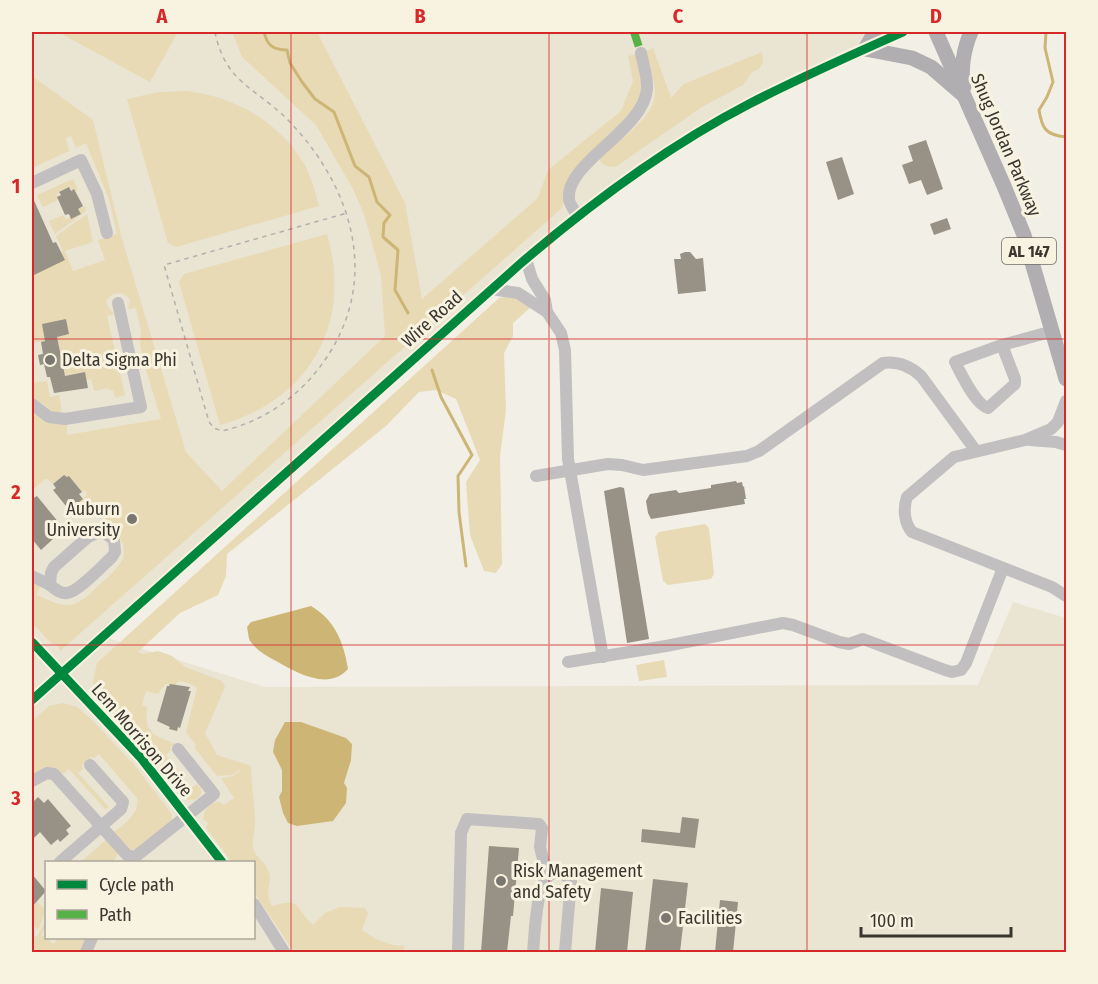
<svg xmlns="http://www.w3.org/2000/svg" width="1098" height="984" font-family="'Fira Sans Condensed',sans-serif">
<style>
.built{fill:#eae4d3;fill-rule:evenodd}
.green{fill:#e8dab4}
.water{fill:#cdb675}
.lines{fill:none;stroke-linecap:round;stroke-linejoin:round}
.stream{stroke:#cdb675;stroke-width:3}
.building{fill:#979285}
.path{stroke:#b1b0af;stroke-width:1.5;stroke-dasharray:4.5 4.5;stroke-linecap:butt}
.minor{stroke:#c1bfc0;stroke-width:12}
.major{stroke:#b0aeb0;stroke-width:15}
.quiet{stroke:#56b246;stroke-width:8;stroke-dasharray:15 8;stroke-linecap:butt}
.cycleway-casing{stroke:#f8f2e0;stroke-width:13}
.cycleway{stroke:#00873e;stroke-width:9}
.grid{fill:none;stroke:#d62828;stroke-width:1.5;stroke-opacity:0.55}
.poi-dot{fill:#7a7770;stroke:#f8f2e0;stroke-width:2}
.labels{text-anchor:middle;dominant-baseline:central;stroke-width:6;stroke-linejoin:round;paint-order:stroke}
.shield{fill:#f8f2e0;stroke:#726e65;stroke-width:1.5}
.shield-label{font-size:16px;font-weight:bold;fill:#393630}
.street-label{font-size:18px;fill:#393630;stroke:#f8f2e0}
.poi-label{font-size:18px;fill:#393630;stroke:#f8f2e0;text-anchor:start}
.neatline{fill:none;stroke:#d62828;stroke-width:2}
.grid-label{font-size:20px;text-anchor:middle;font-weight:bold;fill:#d62828}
</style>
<rect width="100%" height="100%" fill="#f2efe6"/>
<path class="built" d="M32 32H903L749 104 630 176 101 636 265 687 978 685 1013 602 1066 618V952H32ZM46 862H254V938H46Z"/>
<g class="green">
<path d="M58 32H178L150 82Z"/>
<path d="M232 32H317L405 203 422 299 538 198 548 170 621 111 633 81 628 56 637 54 642 88 638 103 567 186 562 208 60 651 58 646 51 643 32 623V582L40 587 37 595C47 599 58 606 69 605 80 604 88 595 96 588 126 561 136 553 106 519L107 516 105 515 100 519 95 515 101 510 99 508 73 507 83 499 87 493 84 490 82 492 69 476 67 477 64 475 53 484 48 479H45L32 490V412L51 423 67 425V435L161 419 144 363 140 344 141 331 136 308 128 309 130 299 122 293 113 294 106 300 108 307 114 314 107 316 125 395 115 398 113 390H109L108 388 94 391 91 379 87 380 85 372 65 376 57 337 69 334 66 319 45 341 32 343V276L64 260 60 252 63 251 56 236 87 214 93 242 65 251 73 271 105 260 98 240 117 234 109 199 86 143 76 148 71 136 66 138 69 151 32 168V76L93 120 122 239 186 452 222 491 385 336 381 275 364 214 353 189 316 125 242 57Z"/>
<path d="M653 48 671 98 684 84 762 52 763 62 759 69 752 72 743 85 702 107 617 166C609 168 602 166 599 158 615 143 656 117 655 93 655 80 648 65 645 52Z"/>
<path d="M187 91C234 97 277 120 303 162 311 175 315 192 319 206L176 247 168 243 127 99 159 92Z"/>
<path d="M73 179 78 190 75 192 69 187 57 193 58 200 43 207 37 195Z"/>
<path d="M85 206 86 211 55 234 49 221 63 215 66 219 81 214 78 209Z"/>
<path d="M327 234C353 323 310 400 220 425L179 282 184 274Z"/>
<path d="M505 297 517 298 531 307 513 323V336L504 353 506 410 500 456 502 564 496 573 484 571 470 535 466 482 480 460 456 399 436 390 419 392 386 426 227 554 226 576 218 595 180 613 138 652 142 654 158 651 172 656 185 667 222 681 225 687 205 733 217 755 249 765 251 767C251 786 255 805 255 823 255 832 251 843 254 851 257 858 266 863 268 870 274 882 263 890 272 906 303 897 294 908 313 925L325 913 340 907 365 908 368 913 362 930C373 938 390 947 405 946L402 952H294L254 892V862H232L206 828 208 823 203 819C204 810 210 801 220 802L224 805 234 798 221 778C229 778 236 776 241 769L232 775 217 776 194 747 196 745 186 732 197 688C193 684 182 680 177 682L176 686 165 684 158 694 146 691 142 705 147 707C144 735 154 734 175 744L170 747 171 750 166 755 191 788 197 784 201 789V794L197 799 189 800 182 796 158 763 102 703 96 693 93 681 97 663 499 298Z"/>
<path d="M47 381 50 397 59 395 62 412 60 413 52 411 32 396V383Z"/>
<path d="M705 524 709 528 714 574 711 579 668 585 663 581 655 537 659 532Z"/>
<path d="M664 660 667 677 639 681 636 665Z"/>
<path d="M63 703 77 707 93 721 136 767 171 813 172 820 170 824 136 849 131 850 113 833C125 823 140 814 137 798L99 754 94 758 92 757 82 765 83 769 78 773 109 807 105 809 69 769 63 774C52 762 43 768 32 775V721L49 706Z"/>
<path d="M107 839 118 853 113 862H81Z"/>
<path d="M37 902 46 910 38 930 32 925V907Z"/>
<path d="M46 920V926L41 935 54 944 58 938H86L80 952H32V939L38 935Z"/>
</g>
<g class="water">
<path d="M311 606C335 620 344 643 348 669 329 691 297 673 276 661 267 656 256 650 250 641 248 637 248 631 247 627L251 622Z"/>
<path d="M285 722H301L346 738 352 744 351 760 344 783 347 788 346 803 333 821 297 826 288 823 283 813 279 797 282 791V770L273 752 275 740Z"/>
</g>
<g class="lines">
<g class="stream">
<path d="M264 32C267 45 273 50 287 50L290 63 302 82 315 99 334 112 355 166 369 177 377 202 390 215 384 223 383 237 398 250 395 290 408 313"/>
<path d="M1046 32 1045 48 1053 82 1047 97 1039 110C1042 129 1046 135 1066 137"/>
<path d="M432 370 441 397 472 455 458 476 459 512 466 566"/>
</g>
</g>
<g class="building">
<path d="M926 140 943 189 927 195 921 180 909 184 902 165 913 161 908 146Z"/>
<path d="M842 157 854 194 838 200 826 162Z"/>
<path d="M69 187 71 191 74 189 83 206 78 209 81 214 71 219 69 214 65 215 57 197 61 195 59 192Z"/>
<path d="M32 196 53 243 56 242 65 260 32 276Z"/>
<path d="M947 218 951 229 934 235 930 224Z"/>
<path d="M685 252H690L696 259 703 258 706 291 678 294 674 259H681L680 254Z"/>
<path d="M66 319 69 334 57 337 65 376 85 372 88 388 54 393 50 377H47L44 364 40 365 38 355 43 354 41 342 45 341 42 324Z"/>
<path d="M64 475 67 477 69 476 82 492 79 494 83 499 74 506 71 503 66 506 53 490 56 488 53 484Z"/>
<path d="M736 481 737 483 742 482 743 487 744 486 746 499H744L745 504 651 519 648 513 646 501 650 494 676 490 679 493 711 488V485Z"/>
<path d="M620 487 624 488 649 639 627 643 604 491Z"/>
<path d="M37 496 64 529 41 550 32 539V499Z"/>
<path d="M170 684 190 687 188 691H191L180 728 178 727 177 731 169 729 170 727 157 721 167 686H169Z"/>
<path d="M38 797 44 803 48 799 71 826 66 830 69 834 60 842 58 839 51 845 40 832 32 840V803Z"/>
<path d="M682 817 699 819 695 848 641 842 642 829 680 833Z"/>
<path d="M489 846 519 848 513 916H511L507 952H481Z"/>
<path d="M32 874 46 891 32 907Z"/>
<path d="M653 879 688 883 680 952H645Z"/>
<path d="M601 888 633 892 627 952H595Z"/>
<path d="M720 900 738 902 733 952H715Z"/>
</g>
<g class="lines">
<path class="path" d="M215 32C225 81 252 86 285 117 347 179 380 268 332 349 307 391 269 420 222 431L214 428 209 422 164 265 347 213"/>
<g class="minor">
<path d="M32 183 81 160 97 194 107 233"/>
<path d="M577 215C575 211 569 204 569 199 565 163 644 130 647 89 648 78 643 64 641 53"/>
<path d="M526 259 532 279 545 300 547 312 561 333 565 350 568 459 603 657"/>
<path d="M491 289 518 293 547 312"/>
<path d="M1002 345 1015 379V384L988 408C975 404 962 375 955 362L1002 345 1053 331"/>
<path d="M1066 401 1058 422 1051 429 1025 440 954 457 907 497C903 508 904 523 912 532L1052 587 1066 596"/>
<path d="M32 404 49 417 65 419 141 407 118 303"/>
<path d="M1030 440 1056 442 1066 445"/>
<path d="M536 476 608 464 622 465 643 470 747 456 759 451 883 363C898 361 910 366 921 376L976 451"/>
<path d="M99 532 105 533 114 540 115 552 112 557C103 565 78 592 67 593 60 594 55 589 50 585L51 573 54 567 88 537Z"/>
<path d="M32 576 50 585"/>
<path d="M32 642 141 758 222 862"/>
<path d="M568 662 666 646 783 623 793 625 839 642 849 644 863 639 945 670 952 672 961 670 966 663 1003 568"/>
<path d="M32 700 520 264C591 203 666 147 749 104 799 78 851 55 903 32"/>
<path d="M32 781 47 773 54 774 127 855 135 857 214 794 178 749"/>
<path d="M60 862 121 809 123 802 90 765"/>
<path d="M254 904 284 952"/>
<path d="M86 952 92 938"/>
<path d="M458 952 461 833 467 819 539 824 542 828 540 847 547 875"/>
<path d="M533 952C535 937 535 867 559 873 564 874 568 877 571 881L565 952"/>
</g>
<g class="major">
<path d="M875 32 865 49 912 58 931 67 961 93"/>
<path d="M936 32 1004 186 1024 235 1066 379"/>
<path d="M964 87C960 69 964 48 971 32"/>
</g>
<path class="quiet" d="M634 32 641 53"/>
<defs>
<g id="cycleway">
<path d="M32 642 141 758 222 862"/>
<path d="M32 700 520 264C591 203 666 147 749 104 799 78 851 55 903 32"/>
</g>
</defs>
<use href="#cycleway" class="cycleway-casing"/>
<use href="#cycleway" class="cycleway"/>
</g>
<path class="grid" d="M291 32V952M549 32V952M807 32V952M32 339H1066M32 645H1066"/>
<g class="poi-dot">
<circle cx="50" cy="360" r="6"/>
<circle cx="132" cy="519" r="6"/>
<circle cx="501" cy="881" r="6"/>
<circle cx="666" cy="918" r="6"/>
</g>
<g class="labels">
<rect class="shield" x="1002" y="238" width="54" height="26" rx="4.5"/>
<g class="shield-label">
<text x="1029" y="251">AL 147</text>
</g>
<g class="street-label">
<text transform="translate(1006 145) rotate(67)">Shug Jordan Parkway</text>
<text transform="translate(432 319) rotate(-42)">Wire Road</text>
<text transform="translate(142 740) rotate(49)">Lem Morrison Drive</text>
</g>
<g class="poi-label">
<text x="62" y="360">Delta Sigma Phi</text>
<text x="120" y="509" text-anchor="end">Auburn<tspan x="120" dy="21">University</tspan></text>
<text x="513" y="871">Risk Management<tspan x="513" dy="21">and Safety</tspan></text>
<text x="678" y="918">Facilities</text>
</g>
</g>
<rect width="1098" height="984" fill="none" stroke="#f8f2e0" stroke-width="66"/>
<rect x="45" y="861" width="210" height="78" fill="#f8f2e0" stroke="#aca79a" stroke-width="1.5"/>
<rect x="57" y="880" width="30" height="9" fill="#00873e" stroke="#aca79a" stroke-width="1.5"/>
<text x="99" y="891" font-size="18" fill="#393630">Cycle path</text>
<rect x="57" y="910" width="30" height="9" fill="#56b246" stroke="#aca79a" stroke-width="1.5"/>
<text x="99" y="921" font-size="18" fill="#393630">Path</text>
<path d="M861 927v9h150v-9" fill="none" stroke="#393630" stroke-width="3"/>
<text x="870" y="927" font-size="18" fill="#393630" stroke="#f8f2e0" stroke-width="4.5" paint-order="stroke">100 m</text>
<rect x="33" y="33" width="1032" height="918" class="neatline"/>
<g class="grid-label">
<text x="162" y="23">A</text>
<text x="420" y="23">B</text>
<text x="678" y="23">C</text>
<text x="936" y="23">D</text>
<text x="16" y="193">1</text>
<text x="16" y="499">2</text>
<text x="16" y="805">3</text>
</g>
</svg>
